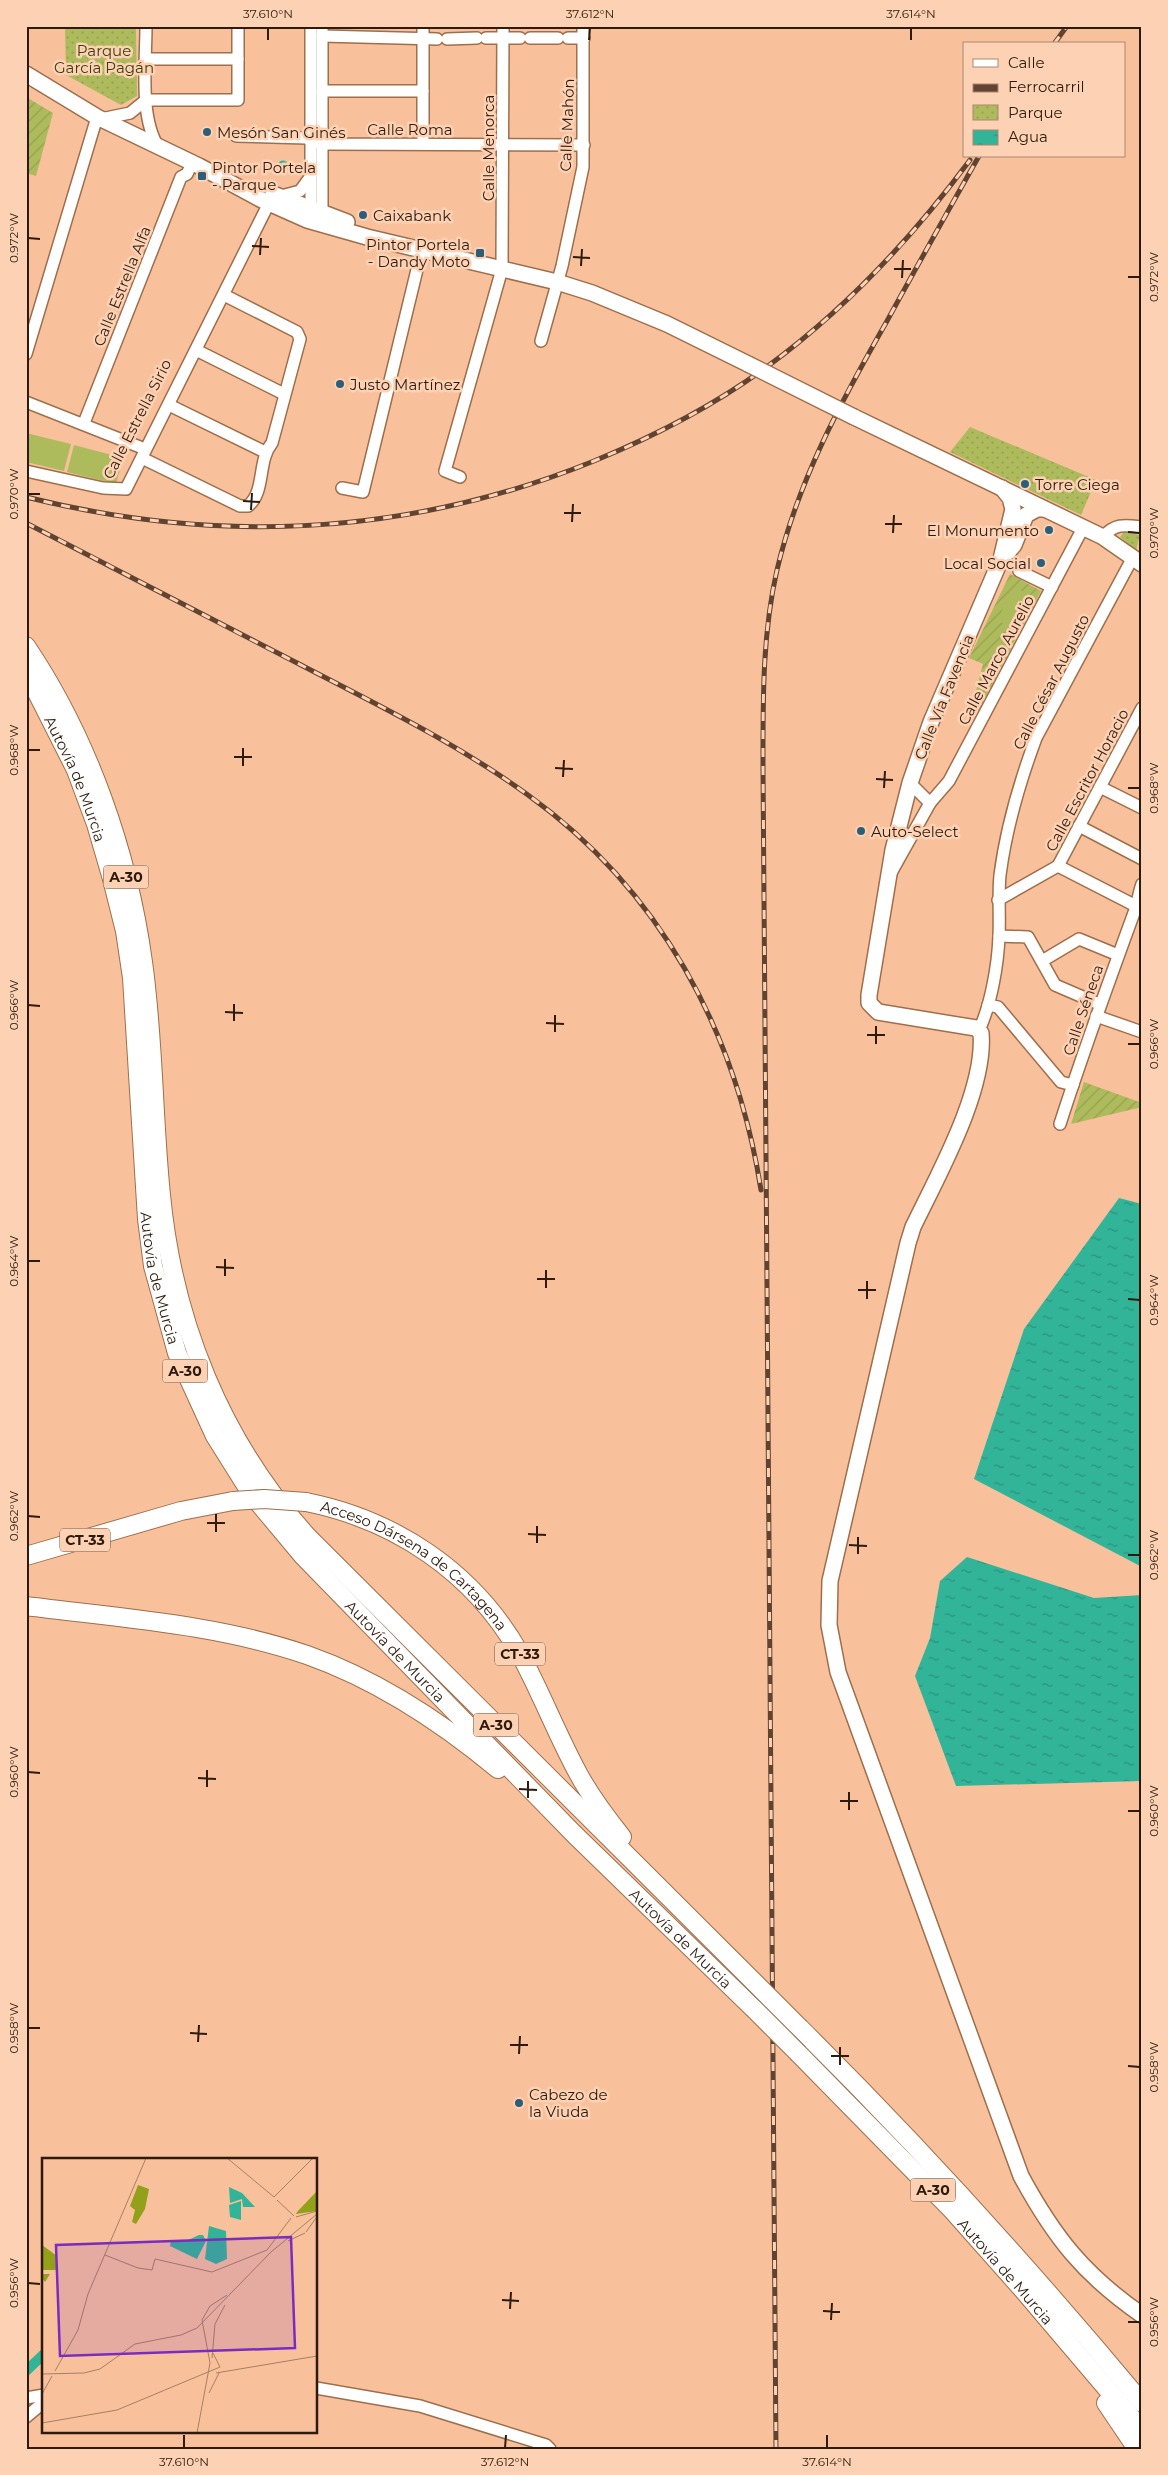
<svg xmlns="http://www.w3.org/2000/svg" width="1168" height="2475" font-family="Montserrat,sans-serif">
<style>
.park{fill:url(#park-dots)}
.garden{fill:url(#garden-furrows)}
.pitch{fill:#aebb5d}
.water{fill:url(#water-ripples)}
.lines{fill:none;stroke-linecap:round;stroke-linejoin:round}
.canal{stroke:#32b499;stroke-width:10}
.minor-casing{stroke:#9f6e4b;stroke-width:14}
.major-casing{stroke:#9f6e4b;stroke-width:18}
.highway-casing{stroke:#9f6e4b;stroke-width:20}
.minor{stroke:#fff;stroke-width:11}
.major{stroke:#fff;stroke-width:15}
.highway{stroke:#fff;stroke-width:18}
.rail-casing{stroke:#604330;stroke-width:5}
.rail{stroke:#fdd1b3;stroke-width:3;stroke-dasharray:9;stroke-linecap:butt}
.major-bridge-casing{stroke:#9f6e4b;stroke-width:18;stroke-linecap:butt}
.highway-bridge-casing{stroke:#9f6e4b;stroke-width:20;stroke-linecap:butt}
.major-bridge{stroke:#fff;stroke-width:15}
.highway-bridge{stroke:#fff;stroke-width:18}
.ticks{fill:none;stroke:#2f1b0d;stroke-width:2}
.poi-dot{fill:#2a5e7a;stroke:#fdd1b3;stroke-width:2}
.labels{text-anchor:middle;dominant-baseline:central;stroke-width:5;stroke-linejoin:round;paint-order:stroke}
.shield{fill:#fdd1b3;stroke:#6d523f;stroke-width:1}
.shield-label{font-size:14px;font-weight:bold;fill:#2f1b0d}
.park-label{font-size:15px;fill:#3a400e;stroke:#fdd1b3}
.street-label{font-size:15px;fill:#2f1b0d;stroke:#fdd1b3}
.poi-label{font-size:15px;fill:#2f1b0d;stroke:#fdd1b3;text-anchor:start}
.inset-road{fill:none;stroke:#a87f63;stroke-width:1}
.view{fill:#7b2cbf;fill-opacity:0.15;stroke:#7b2cbf;stroke-width:2.5}
.inset-edge{fill:none;stroke:#2f1b0d;stroke-width:2.5}
.neatline{fill:none;stroke:#2f1b0d;stroke-width:2}
.ticks-label{font-size:12px;text-anchor:middle;fill:#2f1b0d}
</style>
<defs>
<pattern id="park-dots" width="8" height="8" patternUnits="userSpaceOnUse" patternTransform="scale(1.25)"><rect width="8" height="8" fill="#aebb5d"/><path d="M2 2h.1M6 6h.1" fill="none" stroke="#96a050" stroke-width="1.8" stroke-linecap="round"/></pattern>
<pattern id="garden-furrows" width="10" height="10" patternUnits="userSpaceOnUse" patternTransform="scale(1.25)"><rect width="10" height="10" fill="#aebb5d"/><path d="M-1 1l2-2M0 10L10 0M9 11l2-2" fill="none" stroke="#96a050"/></pattern>
<pattern id="water-ripples" width="26" height="14" patternUnits="userSpaceOnUse" patternTransform="scale(1.25)"><rect width="26" height="14" fill="#32b499"/><path d="M2 4q2-2 4 0t4 0M15 11q2-2 4 0t4 0" fill="none" stroke="#2b927b"/></pattern>
</defs>
<rect width="100%" height="100%" fill="#f8c19c"/>
<g class="park">
<path d="M65 26H136L137 96 121 105 66 75Z"/>
<path d="M970 427 1096 480 1081 515 950 452Z"/>
<path d="M1124 532 1140 535 1136 550 1120 537Z"/>
</g>
<g class="garden">
<path d="M26 97 53 113 36 176 26 173Z"/>
<path d="M1010 574 1041 591 977 713 971 710 983 664 969 658Z"/>
<path d="M1084 1082 1142 1103V1107L1071 1124Z"/>
</g>
<g class="pitch">
<path d="M26 433 71 444 64 471 26 462Z"/>
<path d="M74 445 123 458 116 484 67 472Z"/>
<path d="M1014 587 1033 597 1016 630 997 620Z"/>
</g>
<g class="water">
<circle cx="283" cy="166" r="5.5"/>
<path d="M1119 1198 1142 1204V1567L974 1479 1024 1329Z"/>
<path d="M967 1557 1094 1598 1142 1595V1781L956 1786 915 1676 930 1638 940 1581Z"/>
</g>
<g class="lines">
<path class="canal" d="M26 2371 44 2354"/>
<defs>
<g id="minor">
<path d="M146 26C146 62 139 118 159 148"/>
<path d="M311 26V206L314 211"/>
<path d="M322 36 437 39"/>
<path d="M486 38H520"/>
<path d="M530 38H558"/>
<path d="M568 38H584"/>
<path d="M447 39 477 38"/>
<path d="M146 59H238"/>
<path d="M322 91H423"/>
<path d="M146 100H238V26"/>
<path d="M101 119 130 113 146 100"/>
<path d="M236 136 306 138 322 144 584 145"/>
<path d="M423 143V26"/>
<path d="M281 196 300 191 311 176"/>
<path d="M319 213 322 206V26"/>
<path d="M541 341 562 266 583 167V26"/>
<path d="M196 350 284 394"/>
<path d="M26 354 97 117"/>
<path d="M26 402 140 447"/>
<path d="M169 405 265 452"/>
<path d="M84 423 181 177 187 174 192 163"/>
<path d="M142 458 240 506H248C266 491 257 461 272 443L300 339 297 332 224 295"/>
<path d="M26 471 103 488 126 489 269 203"/>
<path d="M460 477 445 471 502 269 503 26"/>
<path d="M342 488 363 492 422 249"/>
<path d="M1103 537C1115 523 1125 525 1142 527"/>
<path d="M1019 571 1052 587"/>
<path d="M1100 787 1142 808"/>
<path d="M930 803 949 781 1083 528"/>
<path d="M1079 826 1142 859"/>
<path d="M1058 866 1142 708"/>
<path d="M1058 866 1136 906"/>
<path d="M892 871 930 803 910 783"/>
<path d="M998 900 1058 866"/>
<path d="M999 936 1028 937 1055 985 1099 1004"/>
<path d="M1042 961 1079 939 1118 955"/>
<path d="M988 1005 998 1007 1061 1082 1073 1085"/>
<path d="M1096 1016 1142 1032"/>
<path d="M979 1030C991 1005 998 964 999 936 1000 916 998 896 1000 875 1006 829 1020 781 1036 738L1132 559"/>
<path d="M1060 1124C1083 1052 1109 981 1135 910 1138 901 1139 892 1142 884"/>
<path d="M316 2388 420 2406 546 2445 550 2449"/>
<path d="M26 2398 44 2395"/>
<path d="M26 2417 44 2402"/>
</g>
<g id="major">
<path d="M26 74 97 117 199 166 262 200 307 220 367 237 557 282 592 293 667 324 748 364"/>
<path d="M273 194 347 222"/>
<path d="M854 417 1103 537 1142 564"/>
<path d="M1002 488 1010 498 1013 509 1001 559 931 722 910 783 893 850 869 995V1003L878 1012 976 1028 981 1033C986 1090 938 1175 913 1227L908 1243 830 1581 829 1625 838 1672 1021 2176C1054 2237 1084 2275 1142 2315"/>
<path d="M1008 552 1014 545 1026 515 1037 509H1044"/>
</g>
<g id="highway">
<path d="M26 646C88 738 128 852 143 962 154 1039 153 1117 161 1195 173 1321 221 1441 307 1536L739 1967"/>
<path id="s1" d="M26 671 76 770 96 824 112 879 125 931 132 978 147 1219 153 1266 177 1353 215 1436 252 1495 303 1556 574 1834 753 2008"/>
<path id="s2" d="M306 1502C396 1520 473 1572 519 1652 541 1692 557 1735 579 1775 591 1797 606 1817 622 1837"/>
<path d="M26 1556 181 1511 233 1501"/>
<path d="M26 1606C119 1618 217 1624 307 1655 378 1680 440 1721 498 1769"/>
<path d="M800 2028C921 2148 1033 2272 1142 2403"/>
<path id="s3" d="M799 2054 953 2211 1024 2291 1142 2430"/>
<path d="M1106 2403 1137 2449"/>
</g>
</defs>
<use href="#minor" class="minor-casing"/>
<use href="#major" class="major-casing"/>
<use href="#highway" class="highway-casing"/>
<use href="#minor" class="minor"/>
<use href="#major" class="major"/>
<use href="#highway" class="highway"/>
<defs>
<g id="rail">
<path d="M1054 44 1067 26"/>
<path d="M26 497C219 545 409 536 594 461 655 436 715 405 768 366 847 308 912 238 970 160"/>
<path d="M26 523C118 570 209 618 301 665 378 705 458 744 528 795 660 890 736 1031 761 1190"/>
<path d="M776 2449 763 769C763 703 762 635 777 570 798 480 842 400 887 321 917 266 948 211 979 156"/>
</g>
</defs>
<use href="#rail" class="rail-casing"/>
<use href="#rail" class="rail"/>
<defs>
<path id="major-bridge" d="M748 364 854 417"/>
<g id="highway-bridge">
<path d="M233 1501 264 1499 306 1502"/>
<path d="M739 1967 800 2028"/>
<path d="M753 2008 799 2054"/>
</g>
</defs>
<use href="#major-bridge" class="major-bridge-casing"/>
<use href="#highway-bridge" class="highway-bridge-casing"/>
<use href="#major-bridge" class="major-bridge"/>
<use href="#highway-bridge" class="highway-bridge"/>
</g>
<path class="ticks" d="M268 40V28M589 40 590 28M911 40V28M28 238 40 239M252 246 269 247M260 255 261 238M573 257 590 258M581 266 582 249M894 269H911M1128 277H1140M902 278 903 260M28 494H40M243 501 260 502M251 510 252 493M564 513H581M572 522 573 504M885 524H902M1128 532 1140 533M893 533 894 515M28 750H40M234 757H252M243 766V748M555 768 573 769M563 777 564 760M876 779 893 780M884 788 885 771M1128 788H1140M28 1005 40 1006M225 1012 243 1013M234 1021V1004M546 1023 564 1024M555 1032V1015M867 1035H885M876 1044V1026M1128 1044H1140M28 1261H40M216 1267 234 1268M225 1276V1259M537 1279H555M546 1288V1270M858 1290H876M867 1299V1281M1128 1299 1140 1300M28 1516 40 1517M207 1523H225M216 1532V1514M528 1534 546 1535M537 1543V1526M849 1545 867 1546M858 1554V1537M1128 1555H1140M28 1772 40 1773M198 1778 216 1779M207 1787V1770M519 1789 537 1790M528 1798V1781M840 1801H858M849 1810V1792M1128 1811H1140M28 2028H40M190 2033 207 2034M198 2042 199 2025M510 2045H528M519 2054 520 2036M831 2056H849M840 2065V2047M1128 2066 1140 2067M28 2283 40 2284M502 2300 519 2301M510 2309 511 2292M823 2311 840 2312M831 2320 832 2303M1128 2322H1140M184 2448V2435M505 2448 506 2435M827 2448V2435"/>
<g class="poi-dot">
<circle cx="207" cy="132" r="5"/>
<rect x="197" y="171" width="10" height="10" rx="2.5"/>
<circle cx="363" cy="215" r="5"/>
<rect x="475" y="248" width="10" height="10" rx="2.5"/>
<circle cx="340" cy="384" r="5"/>
<circle cx="1025" cy="484" r="5"/>
<circle cx="1049" cy="530" r="5"/>
<circle cx="1041" cy="563" r="5"/>
<circle cx="861" cy="831" r="5"/>
<circle cx="519" cy="2103" r="5"/>
</g>
<g class="labels">
<g class="shield">
<rect x="103.5" y="865.5" width="45" height="23" rx="4"/>
<rect x="162.5" y="1359.5" width="45" height="23" rx="4"/>
<rect x="60" y="1528.5" width="50" height="23" rx="4"/>
<rect x="495" y="1642.5" width="50" height="23" rx="4"/>
<rect x="473.5" y="1713.5" width="45" height="23" rx="4"/>
<rect x="910.5" y="2178.5" width="45" height="23" rx="4"/>
</g>
<g class="shield-label">
<text x="126" y="877">A-30</text>
<text x="185" y="1371">A-30</text>
<text x="85" y="1540">CT-33</text>
<text x="520" y="1654">CT-33</text>
<text x="496" y="1725">A-30</text>
<text x="933" y="2190">A-30</text>
</g>
<g class="park-label">
<text x="104" y="50">Parque<tspan x="104" dy="17">García Pagán</tspan></text>
</g>
<g class="street-label">
<text transform="translate(567 125) rotate(-88)">Calle Mahón</text>
<text x="410" y="129">Calle Roma</text>
<text transform="translate(488 148) rotate(-90)">Calle Menorca</text>
<text transform="translate(122 286) rotate(-68)">Calle Estrella Alfa</text>
<text transform="translate(137 419) rotate(-63)">Calle Estrella Sirio</text>
<text transform="translate(996 660) rotate(-62)">Calle Marco Aurelio</text>
<text transform="translate(1051 682) rotate(-63)">Calle César Augusto</text>
<text transform="translate(944 697) rotate(-68)">Calle Vía Favencia</text>
<text stroke="none"><textPath href="#s1" startOffset="119">Autovía de Murcia</textPath></text>
<text transform="translate(1087 780) rotate(-62)">Calle Escritor Horacio</text>
<text transform="translate(1083 1010) rotate(-71)">Calle Séneca</text>
<text stroke="none"><textPath href="#s1" startOffset="629">Autovía de Murcia</textPath></text>
<text stroke="none"><textPath href="#s2" startOffset="128">Acceso Dársena de Cartagena</textPath></text>
<text stroke="none"><textPath href="#s1" startOffset="1079">Autovía de Murcia</textPath></text>
<text stroke="none"><textPath href="#s1" startOffset="1484">Autovía de Murcia</textPath></text>
<text stroke="none"><textPath href="#s3" startOffset="300">Autovía de Murcia</textPath></text>
</g>
<g class="poi-label">
<text x="217" y="132">Mesón San Ginés</text>
<text x="212" y="167">Pintor Portela<tspan x="212" dy="17">- Parque</tspan></text>
<text x="373" y="215">Caixabank</text>
<text x="470" y="244" text-anchor="end">Pintor Portela<tspan x="470" dy="17">- Dandy Moto</tspan></text>
<text x="350" y="384">Justo Martínez</text>
<text x="1035" y="484">Torre Ciega</text>
<text x="1039" y="530" text-anchor="end">El Monumento</text>
<text x="1031" y="563" text-anchor="end">Local Social</text>
<text x="871" y="831">Auto-Select</text>
<text x="529" y="2094">Cabezo de<tspan x="529" dy="17">la Viuda</tspan></text>
</g>
</g>
<g transform="translate(42 2158)">
<rect width="275" height="275" fill="#f8c19c"/>
<path d="M96 27 107 31 103 51 94 66 90 64 93 52 88 48ZM275 33V53L254 56 255 54ZM0 87 15 98V112H1V116H8L3 124 0 120Z" fill="#93a01a"/>
<path d="M187 29 200 35 213 49H201L200 41 188 45ZM199 43V62L188 59 187 47ZM167 68 184 73 185 101 174 106 163 101ZM157 77H161L164 83 155 101 128 88 129 83 142 84Z" fill="#32b499"/>
<path class="inset-road" d="M185 0 232 39 271 0M235 42 252 58M254 59 275 53M264 74 274 60M246 83 263 75M63 97 96 110 110 112 113 101 170 114 225 92 249 60M171 195 178 209M170 200 173 166 183 147M13 213 36 172 46 136 104 0M42 215 58 211 93 186 139 177 155 170 229 94 275 56M174 215 275 198M0 216 42 215M167 235 177 215M0 236 10 218M0 265 75 252 178 209M155 275 168 205 160 162 168 148 185 137"/>
<path class="view" d="M249 79 253 190 18 198 14 87Z"/>
<rect width="275" height="275" class="inset-edge"/>
</g>
<rect width="1168" height="2475" fill="none" stroke="#fdd1b3" stroke-width="55"/>
<rect x="963" y="42" width="162" height="115" fill="#fdd1b3" stroke="#ab8871"/>
<rect x="973" y="59" width="25" height="8" fill="#ffffff" stroke="#ab8871"/>
<text x="1008" y="68" font-size="15" fill="#2f1b0d">Calle</text>
<rect x="973" y="84" width="25" height="8" fill="#604330" stroke="#ab8871"/>
<text x="1008" y="92" font-size="15" fill="#2f1b0d">Ferrocarril</text>
<rect x="973" y="105" width="25" height="15" fill="url(#park-dots)" stroke="#ab8871"/>
<text x="1008" y="118" font-size="15" fill="#2f1b0d">Parque</text>
<rect x="973" y="130" width="25" height="15" fill="url(#water-ripples)" stroke="#ab8871"/>
<text x="1008" y="142" font-size="15" fill="#2f1b0d">Agua</text>
<rect x="28" y="28" width="1112" height="2420" class="neatline"/>
<g class="ticks-label">
<text x="268" y="18">37.610°N</text>
<text x="590" y="18">37.612°N</text>
<text x="911" y="18">37.614°N</text>
<text transform="translate(14 238) rotate(-90)" y="4">0.972°W</text>
<text transform="translate(1154 277) rotate(-90)" y="4">0.972°W</text>
<text transform="translate(14 494) rotate(-90)" y="4">0.970°W</text>
<text transform="translate(1154 533) rotate(-90)" y="4">0.970°W</text>
<text transform="translate(14 750) rotate(-90)" y="4">0.968°W</text>
<text transform="translate(1154 788) rotate(-90)" y="4">0.968°W</text>
<text transform="translate(14 1005) rotate(-90)" y="4">0.966°W</text>
<text transform="translate(1154 1044) rotate(-90)" y="4">0.966°W</text>
<text transform="translate(14 1261) rotate(-90)" y="4">0.964°W</text>
<text transform="translate(1154 1300) rotate(-90)" y="4">0.964°W</text>
<text transform="translate(14 1516) rotate(-90)" y="4">0.962°W</text>
<text transform="translate(1154 1555) rotate(-90)" y="4">0.962°W</text>
<text transform="translate(14 1772) rotate(-90)" y="4">0.960°W</text>
<text transform="translate(1154 1811) rotate(-90)" y="4">0.960°W</text>
<text transform="translate(14 2028) rotate(-90)" y="4">0.958°W</text>
<text transform="translate(1154 2067) rotate(-90)" y="4">0.958°W</text>
<text transform="translate(14 2283) rotate(-90)" y="4">0.956°W</text>
<text transform="translate(1154 2322) rotate(-90)" y="4">0.956°W</text>
<text x="184" y="2466">37.610°N</text>
<text x="505" y="2466">37.612°N</text>
<text x="827" y="2466">37.614°N</text>
</g>
</svg>
